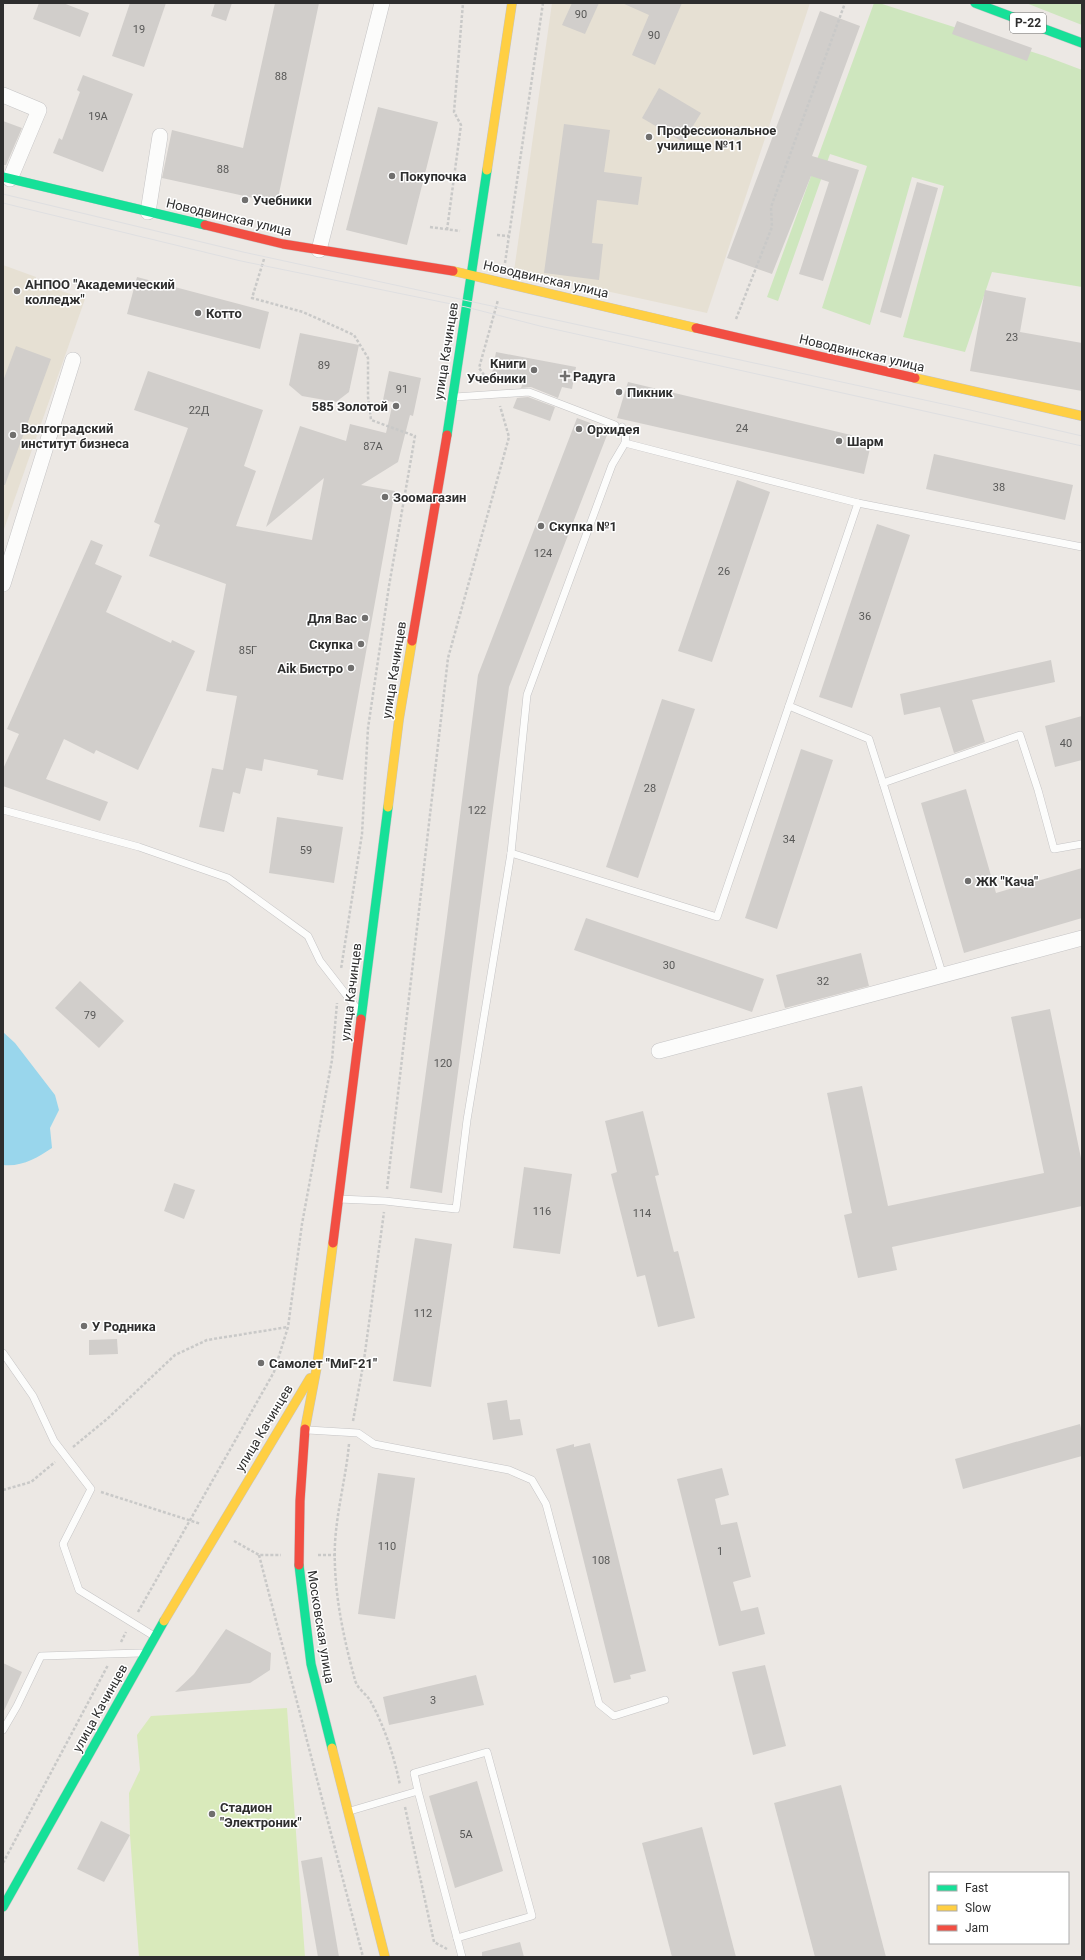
<svg xmlns="http://www.w3.org/2000/svg" width="1085" height="1960" font-family="Roboto,sans-serif">
<style>
.education{fill:#e6e0d3}
.green{fill:#cee6be}
.pitch{fill:#d9eabb}
.water{fill:#99d6ec}
.building{fill:#d1cecb}
.lines{fill:none;stroke-linecap:round;stroke-linejoin:round}
.lane-casing{stroke:#c5c4c5;stroke-width:8}
.street-casing{stroke:#c5c4c5;stroke-width:16}
.fast-casing{stroke:#c5c4c5;stroke-width:10}
.slow-casing{stroke:#c5c4c5;stroke-width:10}
.jam-casing{stroke:#c5c4c5;stroke-width:10}
.path{stroke:#c9c9c8;stroke-width:2.5;stroke-dasharray:3 2;stroke-linecap:butt}
.lane{stroke:#fcfcfb;stroke-width:7}
.street{stroke:#fcfcfb;stroke-width:15}
.fast{stroke:#16e098;stroke-width:9}
.slow{stroke:#ffcf43;stroke-width:9}
.jam{stroke:#f24e42;stroke-width:9}
.tram{stroke:#dfdfe1;stroke-width:1}
.poi-dot{fill:#706f6e;stroke:#fff;stroke-width:1.5}
.labels{text-anchor:middle;dominant-baseline:central;stroke-width:3;stroke-linejoin:round;paint-order:stroke}
.number-label{font-size:11px;fill:#585857}
.shield{fill:#fff;stroke:#6d6d6d;stroke-width:1}
.shield-label{font-size:12px;font-weight:bold;fill:#2e2e2e}
.poi-label{font-size:13px;font-weight:bold;fill:#2e2e2e;stroke:#fff;text-anchor:start}
.street-label{font-size:13px;fill:#2e2e2e;stroke:#fff}
</style>
<rect width="100%" height="100%" fill="#ece8e4"/>
<g class="education">
<path d="M552 3H810L707 313 514 271Z"/>
<path d="M3 265 36 277 35 282 85 299 3 532Z"/>
</g>
<g class="green">
<path d="M874 3H879L1045 56 1082 70V287L992 272 965 352 903 337 944 186 912 177 870 325 822 308 867 166 830 154 778 301 767 297Z"/>
<path d="M1026 3H1082V25Z"/>
</g>
<path class="pitch" d="M287 1708 305 1957H139L130 1835 129 1793 140 1770 137 1735 151 1716Z"/>
<path class="water" d="M3 1032 15 1043 55 1095 59 1110 50 1128 52 1148C37 1158 22 1167 3 1165Z"/>
<g class="building">
<path d="M39 3H63L89 13 80 37 33 19Z"/>
<path d="M130 3H166L144 67 112 56Z"/>
<path d="M215 3H232L226 21 211 16Z"/>
<path d="M275 3H319L277 203 162 178 172 130 243 148Z"/>
<path d="M572 3H599L585 34 562 25Z"/>
<path d="M622 3H682L655 65 632 55 649 15Z"/>
<path d="M820 11 860 26 812 156 859 170 823 281 799 274 829 182 811 176 772 274 727 258Z"/>
<path d="M957 21 1032 48 1027 61 952 34Z"/>
<path d="M83 75 133 94 103 172 53 153 59 138 62 140 80 92 77 90Z"/>
<path d="M659 88 701 113 683 142 642 118Z"/>
<path d="M378 107 438 122 407 245 346 230Z"/>
<path d="M3 121 22 128 6 165H3Z"/>
<path d="M564 124 610 130 604 172 642 177 638 205 597 200 592 243 603 244 599 280 544 273Z"/>
<path d="M917 182 938 188 901 318 880 312Z"/>
<path d="M137 277 269 312 260 349 127 314Z"/>
<path d="M985 290 1026 298 1020 332 1082 343V391L970 371Z"/>
<path d="M300 333 359 345 349 392 336 402 302 396 289 385Z"/>
<path d="M16 346 51 359 5 485H3V381Z"/>
<path d="M496 352 576 367 572 389 562 387 558 398 531 387 521 388 524 380 492 374Z"/>
<path d="M148 371 263 410 244 466 256 471 236 526 312 540 324 478 266 527 300 426 346 441 350 424 386 433 393 402 383 400 389 371 421 378 413 416 410 415 398 462 361 485 395 491 343 780 317 775 318 770 264 759 262 771 246 768 240 794 233 792 224 832 199 827 212 768 223 770 237 696 206 691 226 584 149 556 160 525 154 522 188 428 134 410Z"/>
<path d="M628 382 872 440 864 474 617 418Z"/>
<path d="M528 397 555 407 550 421 513 408 517 398Z"/>
<path d="M577 418 609 430 509 687 442 1193 410 1188 445 933 478 675Z"/>
<path d="M934 454 1073 485 1065 520 926 489Z"/>
<path d="M737 480 770 492 712 662 678 651Z"/>
<path d="M877 524 910 535 852 708 819 697Z"/>
<path d="M91 540 103 545 95 564 122 576 106 612 171 643 172 640 195 651 138 770 96 750 94 754 64 739 46 779 108 802 100 821 3 786V769L19 734 7 729Z"/>
<path d="M1051 660 1055 682 972 700 985 742 954 753 940 707 904 715 900 694Z"/>
<path d="M662 699 695 709 638 878 606 867Z"/>
<path d="M1082 716V760L1055 767 1045 726Z"/>
<path d="M801 749 833 760 777 929 745 918Z"/>
<path d="M966 789 996 893 1082 868V918L964 953 921 803Z"/>
<path d="M277 817 343 827 334 883 269 873Z"/>
<path d="M586 918 764 979 752 1012 574 950Z"/>
<path d="M861 953 869 986 785 1008 776 975Z"/>
<path d="M80 981 124 1021 99 1048 55 1008Z"/>
<path d="M1050 1009 1082 1163V1206L892 1247 897 1270 858 1278 844 1215 852 1213 827 1093 862 1086 888 1206 1044 1173 1011 1017Z"/>
<path d="M643 1111 659 1175 655 1176 674 1252 678 1251 695 1318 658 1327 645 1275 637 1277 611 1174 617 1172 605 1121Z"/>
<path d="M524 1167 572 1174 560 1254 513 1248Z"/>
<path d="M174 1183 195 1190 184 1219 164 1211Z"/>
<path d="M415 1238 452 1244 431 1387 393 1381Z"/>
<path d="M117 1339 118 1354 89 1355V1340Z"/>
<path d="M507 1400 510 1420 520 1419 523 1435 493 1440 487 1403Z"/>
<path d="M1080 1424 1082 1433V1456L963 1489 955 1459Z"/>
<path d="M590 1443 646 1671 630 1675 631 1679 614 1683 556 1449 574 1444V1447Z"/>
<path d="M722 1468 729 1495 715 1499 721 1525 737 1522 751 1577 733 1582 741 1611 758 1607 765 1634 719 1646 677 1479Z"/>
<path d="M378 1473 415 1478 395 1619 358 1614Z"/>
<path d="M226 1629 271 1653 270 1670 250 1683 175 1692 194 1674Z"/>
<path d="M3 1663 22 1672 3 1713Z"/>
<path d="M765 1665 786 1746 753 1755 732 1672Z"/>
<path d="M476 1675 484 1705 389 1725 383 1697Z"/>
<path d="M477 1781 503 1871 455 1888 429 1796Z"/>
<path d="M841 1785 886 1957H815L774 1803Z"/>
<path d="M101 1821 130 1835 104 1882 77 1869Z"/>
<path d="M702 1827 736 1957H672L642 1843Z"/>
<path d="M322 1857 339 1957H318L301 1861Z"/>
<path d="M520 1942 524 1957H482V1952Z"/>
</g>
<g class="lines">
<defs>
<g id="lane">
<path d="M455 397 529 392 615 425"/>
<path d="M858 503 1082 547"/>
<path d="M789 706 869 739 883 783"/>
<path d="M3 810 139 847 228 878 308 936 320 961 358 1010"/>
<path d="M511 853 717 917 858 503 625 443"/>
<path d="M943 976 883 783 1020 735 1038 790 1054 849 1082 844"/>
<path d="M339 1199 385 1201 456 1209 467 1120 511 853 527 695 612 465 625 443 626 434 622 427"/>
<path d="M3 1353 33 1396 54 1441 91 1489 63 1544 79 1590 154 1636"/>
<path d="M308 1430 358 1433 374 1444 509 1470 532 1480 546 1504 599 1704 614 1716 665 1700"/>
<path d="M3 1730 17 1706 41 1656 141 1653"/>
<path d="M350 1811 418 1791 414 1773 487 1752 532 1916 457 1938 418 1791"/>
<path d="M457 1938 462 1957"/>
</g>
<g id="street">
<path d="M3 95 39 110 10 179"/>
<path d="M148 212 160 136"/>
<path d="M319 250 382 3"/>
<path d="M3 584 73 360"/>
<path d="M659 1051 1082 938"/>
</g>
<g id="fast">
<path d="M975 3 1082 43"/>
<path d="M3 177 205 225"/>
<path d="M447 435 487 170"/>
<path d="M361 1019 388 807"/>
<path d="M299 1565 311 1664 332 1748"/>
<path d="M3 1907 164 1621"/>
</g>
<g id="slow">
<path d="M487 170 512 3"/>
<path d="M453 271 696 328"/>
<path d="M915 378 1082 416"/>
<path d="M388 807 399 719 412 641"/>
<path d="M305 1429 317 1366 333 1243"/>
<path d="M164 1621 310 1378"/>
<path d="M332 1748 385 1957"/>
</g>
<g id="jam">
<path d="M205 225 283 244 453 271"/>
<path d="M696 328 915 378"/>
<path d="M412 641 447 435"/>
<path d="M333 1243 361 1019"/>
<path d="M299 1565 300 1501 305 1429"/>
</g>
</defs>
<use href="#lane" class="lane-casing"/>
<use href="#street" class="street-casing"/>
<use href="#fast" class="fast-casing"/>
<use href="#slow" class="slow-casing"/>
<use href="#jam" class="jam-casing"/>
<g class="path">
<path d="M430 227 460 231"/>
<path d="M447 230 461 125 454 112 463 3"/>
<path d="M497 235 509 236"/>
<path d="M264 259 252 298 303 312 354 335 368 358V397L371 420 415 436 389 586 368 728 362 834 341 969"/>
<path d="M505 263 543 3"/>
<path d="M736 319 772 227 771 207 845 3"/>
<path d="M490 383 479 368 498 300"/>
<path d="M387 1189 448 658 509 437 500 406"/>
<path d="M353 1421 364 1360 384 1212"/>
<path d="M349 1444C346 1477 337 1509 335 1543 333 1589 343 1636 355 1680 357 1689 367 1694 371 1702 385 1728 394 1756 400 1785"/>
<path d="M73 1447 107 1419 175 1355 207 1340 288 1327"/>
<path d="M3 1490 31 1482 55 1462"/>
<path d="M101 1492 201 1524"/>
<path d="M234 1541 259 1555H281"/>
<path d="M259 1555 363 1957"/>
<path d="M318 1555H336"/>
<path d="M138 1612 274 1372 288 1327 302 1224 332 1060 337 1003"/>
<path d="M121 1642 126 1632"/>
<path d="M405 1807 434 1942 447 1949"/>
<path d="M3 1863 108 1665"/>
</g>
<use href="#lane" class="lane"/>
<use href="#street" class="street"/>
<use href="#fast" class="fast"/>
<use href="#slow" class="slow"/>
<use href="#jam" class="jam"/>
<g class="tram">
<path d="M3 194 243 252 966 409 1082 436"/>
<path d="M3 203 241 261 466 307 540 326 1082 446"/>
</g>
</g>
<g class="poi-dot">
<circle cx="649" cy="137" r="4"/>
<circle cx="392" cy="176" r="4"/>
<circle cx="245" cy="200" r="4"/>
<circle cx="17" cy="291" r="4"/>
<circle cx="198" cy="313" r="4"/>
<circle cx="534" cy="370" r="4"/>
<path d="M563 370h4v4h4v4h-4v4h-4v-4h-4v-4h4z"/>
<circle cx="619" cy="392" r="4"/>
<circle cx="396" cy="406" r="4"/>
<circle cx="579" cy="429" r="4"/>
<circle cx="13" cy="435" r="4"/>
<circle cx="839" cy="441" r="4"/>
<circle cx="385" cy="497" r="4"/>
<circle cx="541" cy="526" r="4"/>
<circle cx="365" cy="618" r="4"/>
<circle cx="361" cy="644" r="4"/>
<circle cx="351" cy="668" r="4"/>
<circle cx="968" cy="881" r="4"/>
<circle cx="84" cy="1326" r="4"/>
<circle cx="261" cy="1363" r="4"/>
<circle cx="212" cy="1814" r="4"/>
</g>
<g class="labels">
<g class="number-label">
<text x="581" y="14">90</text>
<text x="139" y="29">19</text>
<text x="654" y="35">90</text>
<text x="281" y="76">88</text>
<text x="98" y="116">19А</text>
<text x="223" y="169">88</text>
<text x="1012" y="337">23</text>
<text x="324" y="365">89</text>
<text x="402" y="389">91</text>
<text x="199" y="410">22Д</text>
<text x="742" y="428">24</text>
<text x="373" y="446">87А</text>
<text x="999" y="487">38</text>
<text x="543" y="553">124</text>
<text x="724" y="571">26</text>
<text x="865" y="616">36</text>
<text x="248" y="650">85Г</text>
<text x="1066" y="743">40</text>
<text x="650" y="788">28</text>
<text x="477" y="810">122</text>
<text x="789" y="839">34</text>
<text x="306" y="850">59</text>
<text x="669" y="965">30</text>
<text x="823" y="981">32</text>
<text x="90" y="1015">79</text>
<text x="443" y="1063">120</text>
<text x="542" y="1211">116</text>
<text x="642" y="1213">114</text>
<text x="423" y="1313">112</text>
<text x="387" y="1546">110</text>
<text x="720" y="1551">1</text>
<text x="601" y="1560">108</text>
<text x="433" y="1700">3</text>
<text x="466" y="1834">5А</text>
</g>
<rect class="shield" x="1010" y="13" width="36" height="20" rx="3"/>
<g class="shield-label">
<text x="1028" y="23">Р-22</text>
</g>
<g class="poi-label">
<text x="657" y="130">Профессиональное<tspan x="657" dy="15">училище №11</tspan></text>
<text x="400" y="176">Покупочка</text>
<text x="253" y="200">Учебники</text>
<text x="25" y="284">АНПОО "Академический<tspan x="25" dy="15">колледж"</tspan></text>
<text x="206" y="313">Котто</text>
<text x="526" y="363" text-anchor="end">Книги<tspan x="526" dy="15">Учебники</tspan></text>
<text x="573" y="376">Радуга</text>
<text x="627" y="392">Пикник</text>
<text x="388" y="406" text-anchor="end">585 Золотой</text>
<text x="21" y="428">Волгоградский<tspan x="21" dy="15">институт бизнеса</tspan></text>
<text x="587" y="429">Орхидея</text>
<text x="847" y="441">Шарм</text>
<text x="393" y="497">Зоомагазин</text>
<text x="549" y="526">Скупка №1</text>
<text x="357" y="618" text-anchor="end">Для Вас</text>
<text x="353" y="644" text-anchor="end">Скупка</text>
<text x="343" y="668" text-anchor="end">Aik Бистро</text>
<text x="976" y="881">ЖК "Кача"</text>
<text x="92" y="1326">У Родника</text>
<text x="269" y="1363">Самолет "МиГ-21"</text>
<text x="220" y="1807">Стадион<tspan x="220" dy="15">"Электроник"</tspan></text>
</g>
<g class="street-label">
<text transform="translate(229 217) rotate(13)">Новодвинская улица</text>
<text transform="translate(546 279) rotate(13)">Новодвинская улица</text>
<text transform="translate(446 351) rotate(-81)">улица Качинцев</text>
<text transform="translate(862 353) rotate(13)">Новодвинская улица</text>
<text transform="translate(394 670) rotate(-81)">улица Качинцев</text>
<text transform="translate(351 992) rotate(-83)">улица Качинцев</text>
<text transform="translate(264 1428) rotate(-59)">улица Качинцев</text>
<text transform="translate(321 1627) rotate(81)">Московская улица</text>
<text transform="translate(100 1708) rotate(-61)">улица Качинцев</text>
</g>
</g>
<rect width="1085" height="1960" fill="none" stroke="#2e2e2e" stroke-width="8"/>
<rect x="929" y="1872" width="140" height="72" fill="#ffffff" stroke="#ababab"/>
<rect x="937" y="1885" width="20" height="6" fill="#16e098" stroke="#ababab"/>
<text x="965" y="1892" font-size="12" fill="#2e2e2e">Fast</text>
<rect x="937" y="1905" width="20" height="6" fill="#ffcf43" stroke="#ababab"/>
<text x="965" y="1912" font-size="12" fill="#2e2e2e">Slow</text>
<rect x="937" y="1925" width="20" height="6" fill="#f24e42" stroke="#ababab"/>
<text x="965" y="1932" font-size="12" fill="#2e2e2e">Jam</text>
</svg>
